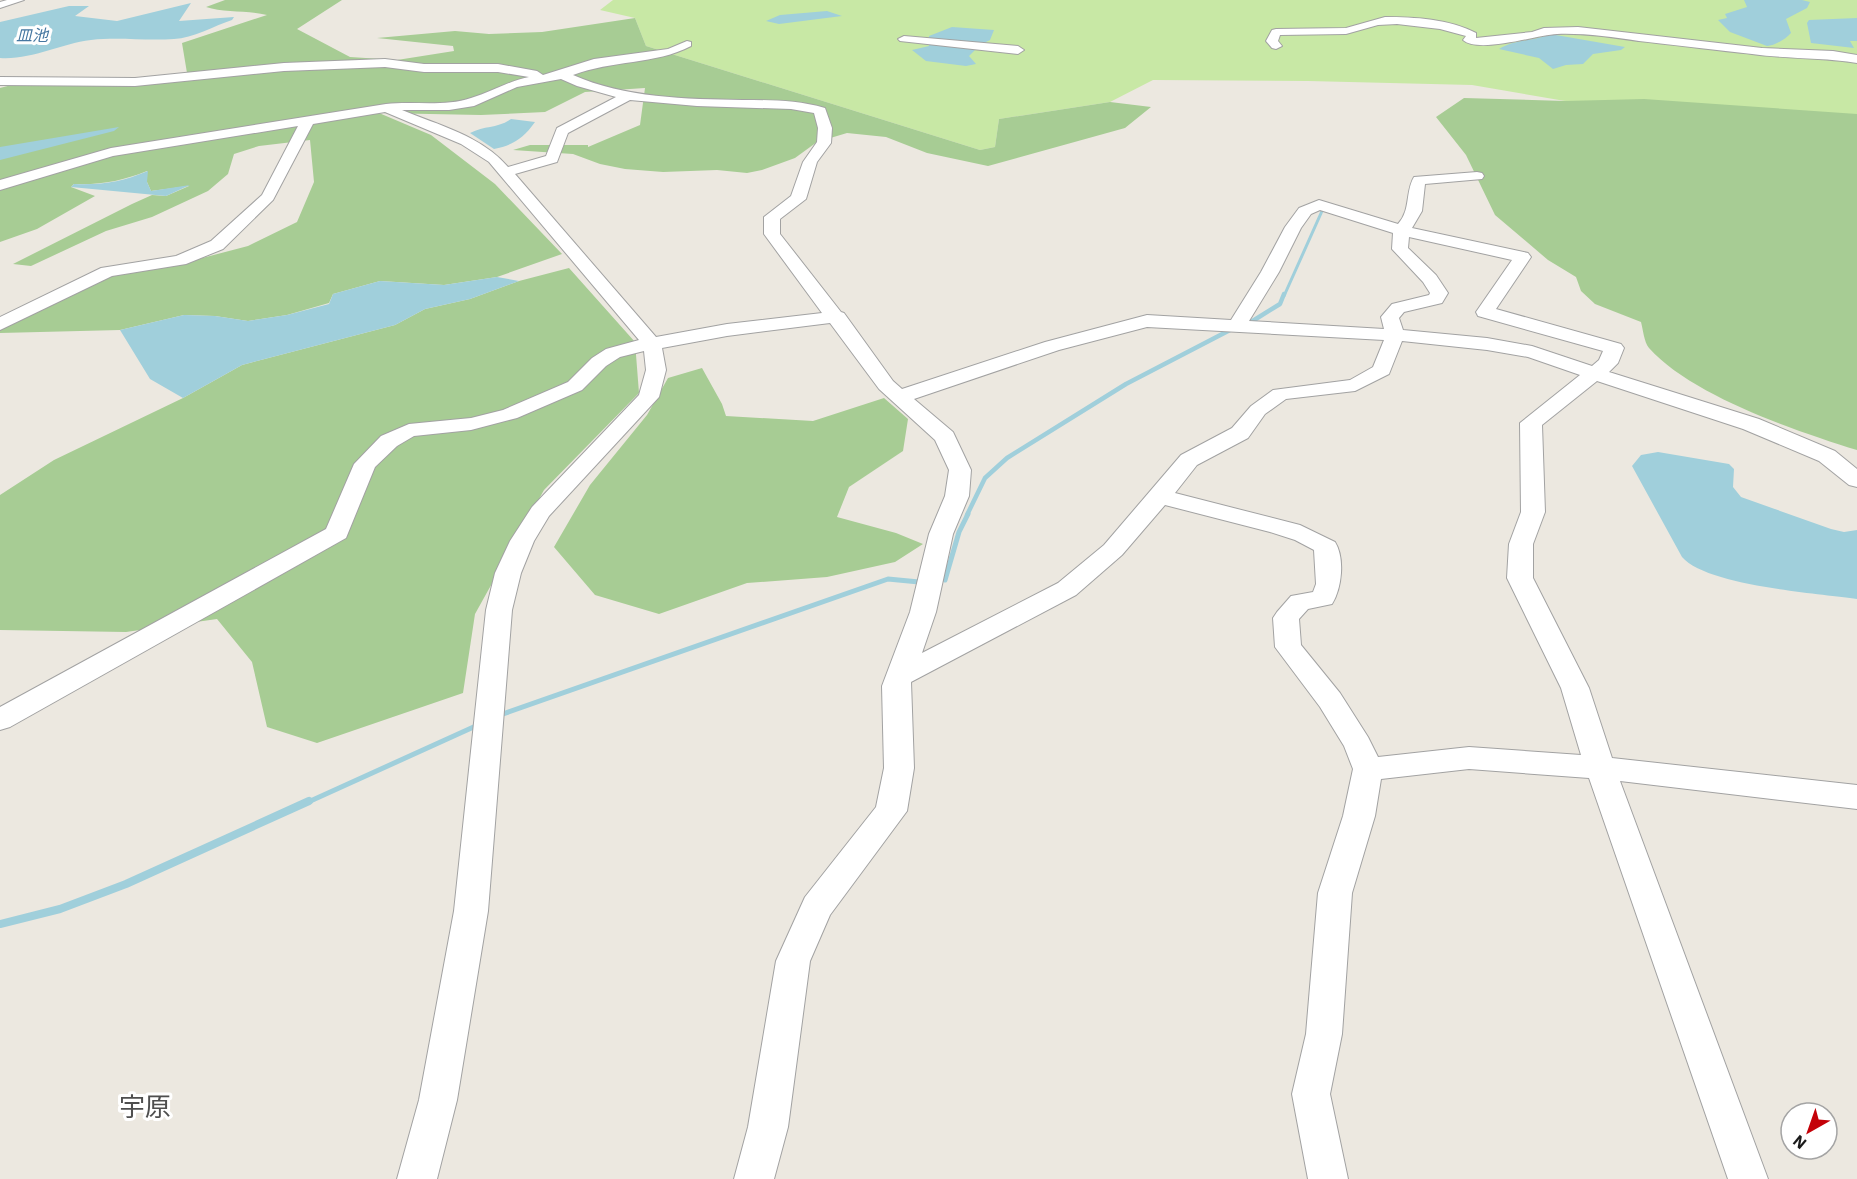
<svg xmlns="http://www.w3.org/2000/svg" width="1857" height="1179" font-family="'IBM Plex Sans','Noto Sans JP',sans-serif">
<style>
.grass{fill:#c8e8a5}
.forest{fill:#a7cc94}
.water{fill:#a0cfdb}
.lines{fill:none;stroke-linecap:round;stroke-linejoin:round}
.stream-far3{stroke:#a0cfdb;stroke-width:3}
.stream-far2{stroke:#a0cfdb;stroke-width:4.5}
.stream-far1{stroke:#a0cfdb;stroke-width:5}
.stream{stroke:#a0cfdb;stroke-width:8}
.minor-casing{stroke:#a2a2a2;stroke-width:2}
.minor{fill:#fff;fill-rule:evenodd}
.labels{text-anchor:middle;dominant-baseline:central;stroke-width:6;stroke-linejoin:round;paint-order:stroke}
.far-water-label{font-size:16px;font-style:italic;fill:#4677a1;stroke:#fff}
.near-quarter-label{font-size:26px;fill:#4e4e4e;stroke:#fff}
</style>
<rect width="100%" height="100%" fill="#ece8e0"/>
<path class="grass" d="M613 0H1857V116L1565 101 1472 85 1308 81 1153 80 1110 102 999 119 995 147 980 150 646 46 635 18 600 10Z"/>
<g class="forest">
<path d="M225 0H342L297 29 350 57 397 60 454 51 453 46 377 38 455 31 489 34 542 32 635 18 646 46 980 150 995 147 999 119 1110 102 1151 107 1125 128 988 166 927 153 886 137 847 133 817 142 795 158 762 170 747 173 717 170 663 172 625 169 600 164 573 154 513 150 530 145H588V147L640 125 645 88 585 92 545 112 481 115 379 113 431 135 495 184 562 254 497 277 444 285 380 281 333 294 329 303 287 315 248 321 215 316 184 315 120 330 0 333V330L72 293 118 274 168 267 248 246 297 222 314 182 310 140 259 146 234 154 228 174 208 191 152 217 106 231 31 266 13 264 132 204 152 195 166 196 189 186 151 191 147 182V171C122 181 102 185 74 184L71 187 95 196 37 229 0 242V88L19 83H164L187 73 182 43 267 15C247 10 224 13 206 7Z"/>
<path d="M1464 98 1565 101 1644 99 1857 114V450C1796 431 1692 396 1649 348 1644 342 1643 329 1641 322L1595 304 1581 291 1576 277 1548 260 1495 215 1466 155 1436 117Z"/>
<path d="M569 268 635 342 639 393 544 490 475 614 463 693 317 743 267 727 252 662 217 619 126 632 0 630V495L54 460 183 398 242 365 395 325 425 309 470 299 519 281Z"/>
<path d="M702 368 722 404 726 416 813 421 884 398 908 419 903 451 849 487 837 517 896 533 923 544 895 562 827 577 747 583 659 614 595 595 554 547 590 485 647 415 668 378Z"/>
</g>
<g class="water">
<path d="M1744 0H1802L1810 2 1807 8 1786 19 1791 33C1786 39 1774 46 1767 46L1730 32 1718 20 1727 18 1725 14 1747 7Z"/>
<path d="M191 3 179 21 234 17 232 20C214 26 193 38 174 39 146 41 119 37 91 40 59 44 32 60 0 58V22L69 6H89L75 16 117 21Z"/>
<path d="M827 11 842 16 779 24 766 21 780 15Z"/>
<path d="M1857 18V41H1850L1854 48 1811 43 1807 23 1809 20Z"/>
<path d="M952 27 994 30 990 40 980 45 969 56 976 64 966 66 926 61 912 50 929 46V36Z"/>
<path d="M1550 34 1625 47 1621 50 1593 54 1583 64 1566 65 1553 69 1539 58 1499 49C1517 38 1533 42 1550 34Z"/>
<path d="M511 119 535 122C523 139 513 145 494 149L470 133C485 125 496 129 511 119Z"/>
<path d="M119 127 114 131 0 160V147Z"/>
<path d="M148 171 147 182 151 191 190 185 166 196 71 187 74 184C104 185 121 182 148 171Z"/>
<path d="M497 277 519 281 470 299 425 309 395 325 242 365 183 398 150 379 120 330 184 315 215 316 248 321 287 315 329 304 333 294 380 281 444 285Z"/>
<path d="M1658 452 1729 464 1734 469 1733 487 1741 497 1831 529 1844 532 1857 530V599C1817 593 1707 586 1682 557L1632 466 1641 455Z"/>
</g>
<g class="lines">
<path class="stream-far3" d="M1284 296 1322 211"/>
<g class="stream-far2">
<path d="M1251 322 1280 304 1284 294"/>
<path d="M967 515 985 478 1007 458 1126 384 1230 330"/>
</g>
<g class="stream-far1">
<path d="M945 580 959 532 968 514"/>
<path d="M500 715 888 579 919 582"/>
<path d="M306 803 478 725"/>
</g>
<path class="stream" d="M0 924 60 909 126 884 309 801"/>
<defs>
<g id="minor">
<path d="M7 0H24L0 8V2Z"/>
<path d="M1385 17C1415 17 1449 19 1476 33V38L1532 32 1544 28 1578 27 1762 48 1833 51 1857 55V63C1822 57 1787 59 1752 54 1714 50 1676 45 1639 41 1611 37 1584 33 1557 34 1536 35 1479 54 1463 40L1466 36 1440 29 1397 24 1378 25 1346 34 1280 35 1278 41 1282 46 1276 49 1272 48 1266 41 1272 30 1276 29 1346 28Z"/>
<path d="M904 36 1018 46 1024 50 1018 54 900 41 898 39Z"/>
<path d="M687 41 691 42V46C655 65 612 60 573 75 625 98 686 99 742 100 771 100 797 100 825 108L832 128 831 143 817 162 806 199 780 219V234L841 312 844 313 893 381 902 389 1045 342 1147 315 1231 320 1261 272 1285 227 1299 208 1319 200 1398 224C1411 210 1405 192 1414 177L1477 172 1482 173 1484 176 1482 179 1425 184 1422 211 1412 228 1528 253 1531 257 1496 309 1621 344 1624 348 1618 363 1609 372 1759 419 1835 451 1857 469V487L1849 485 1819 461 1743 429 1597 381 1542 425 1545 512 1533 544V578L1589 688 1612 758 1857 785V809L1620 781 1768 1179H1728L1589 778 1469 769 1381 779 1375 816 1352 893 1342 1034 1330 1094 1348 1179H1308L1292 1094 1306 1034 1318 893 1343 816 1353 769 1344 746 1320 707 1275 647 1273 618 1277 612 1291 596 1313 592 1316 584 1314 550 1295 540 1270 532 1165 505 1122 555 1076 595 911 682 914 768 907 811 830 915 810 961 788 1127 774 1179H734L748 1127 776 961 805 897 876 807 884 768 882 686 910 612 929 534 945 496 949 470 935 440 879 389 830 323 727 336 662 348 666 370 659 397 549 516 534 541 521 573 512 610 488 911 457 1100 437 1179H397L419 1100 454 911 486 610 495 573 510 541 532 507 639 395 646 370 644 351 620 357 606 366 582 390 517 418 471 430 414 436 397 446 375 467 346 538 10 727 0 730V707L326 529 354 464 381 436 409 424 471 418 503 410 568 382 592 358 606 349 639 340 489 162 461 144 385 112 313 124 273 200 223 249 186 264 112 276 0 330V317L101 268 176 256 211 241 262 195 298 126 113 156 0 190V180L111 148 386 104C414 101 445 107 471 98 492 92 508 81 529 77L498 72H424L385 67 284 71 135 86 0 85V77L135 78 284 63 385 59 424 64H498L537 71 543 75 594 59 668 49ZM561 79 577 86 616 97 557 128 546 156 508 167C482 136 438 125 402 110H449L474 106 517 87ZM630 100 697 106 791 109 814 113 818 128 817 142 803 162 791 196 764 217V234L822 313 727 324 656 337 515 174 557 162 568 133ZM1320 210 1393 233 1392 249 1423 282 1430 293 1429 295 1392 304 1381 317 1384 329 1249 321 1279 272 1301 228 1311 214ZM1409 237 1512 260 1476 312 1478 316 1603 351 1599 360 1592 366 1532 346 1487 338 1403 330 1399 318 1404 312 1442 303 1448 293 1436 275 1408 248ZM1147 327 1384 340 1373 367 1350 380 1273 390 1251 406 1232 428 1181 455 1104 545 1058 583 922 653 936 612 953 534 969 496 971 470 953 432 914 399 1059 350ZM1402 341 1487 350 1528 357 1580 375 1520 423 1521 512 1509 544 1507 578 1561 688 1581 755 1469 747 1378 757 1368 737 1340 693 1301 645 1299 619 1308 609 1332 604C1342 588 1345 558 1335 542L1300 525 1175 493 1197 465 1248 438 1265 414 1286 399 1355 391 1389 374Z"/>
</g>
</defs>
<use href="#minor" class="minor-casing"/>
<use href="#minor" class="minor"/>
</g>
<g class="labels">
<g class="far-water-label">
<text x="32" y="35">皿池</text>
</g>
<g class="near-quarter-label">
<text x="145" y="1106">宇原</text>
</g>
</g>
<g transform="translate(1809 1131) rotate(220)"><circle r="28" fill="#ffffff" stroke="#a4a4a4" stroke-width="1.5"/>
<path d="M0-4.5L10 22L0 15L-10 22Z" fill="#c40108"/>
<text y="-9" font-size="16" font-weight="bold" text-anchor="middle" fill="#1b1b1b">N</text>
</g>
</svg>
